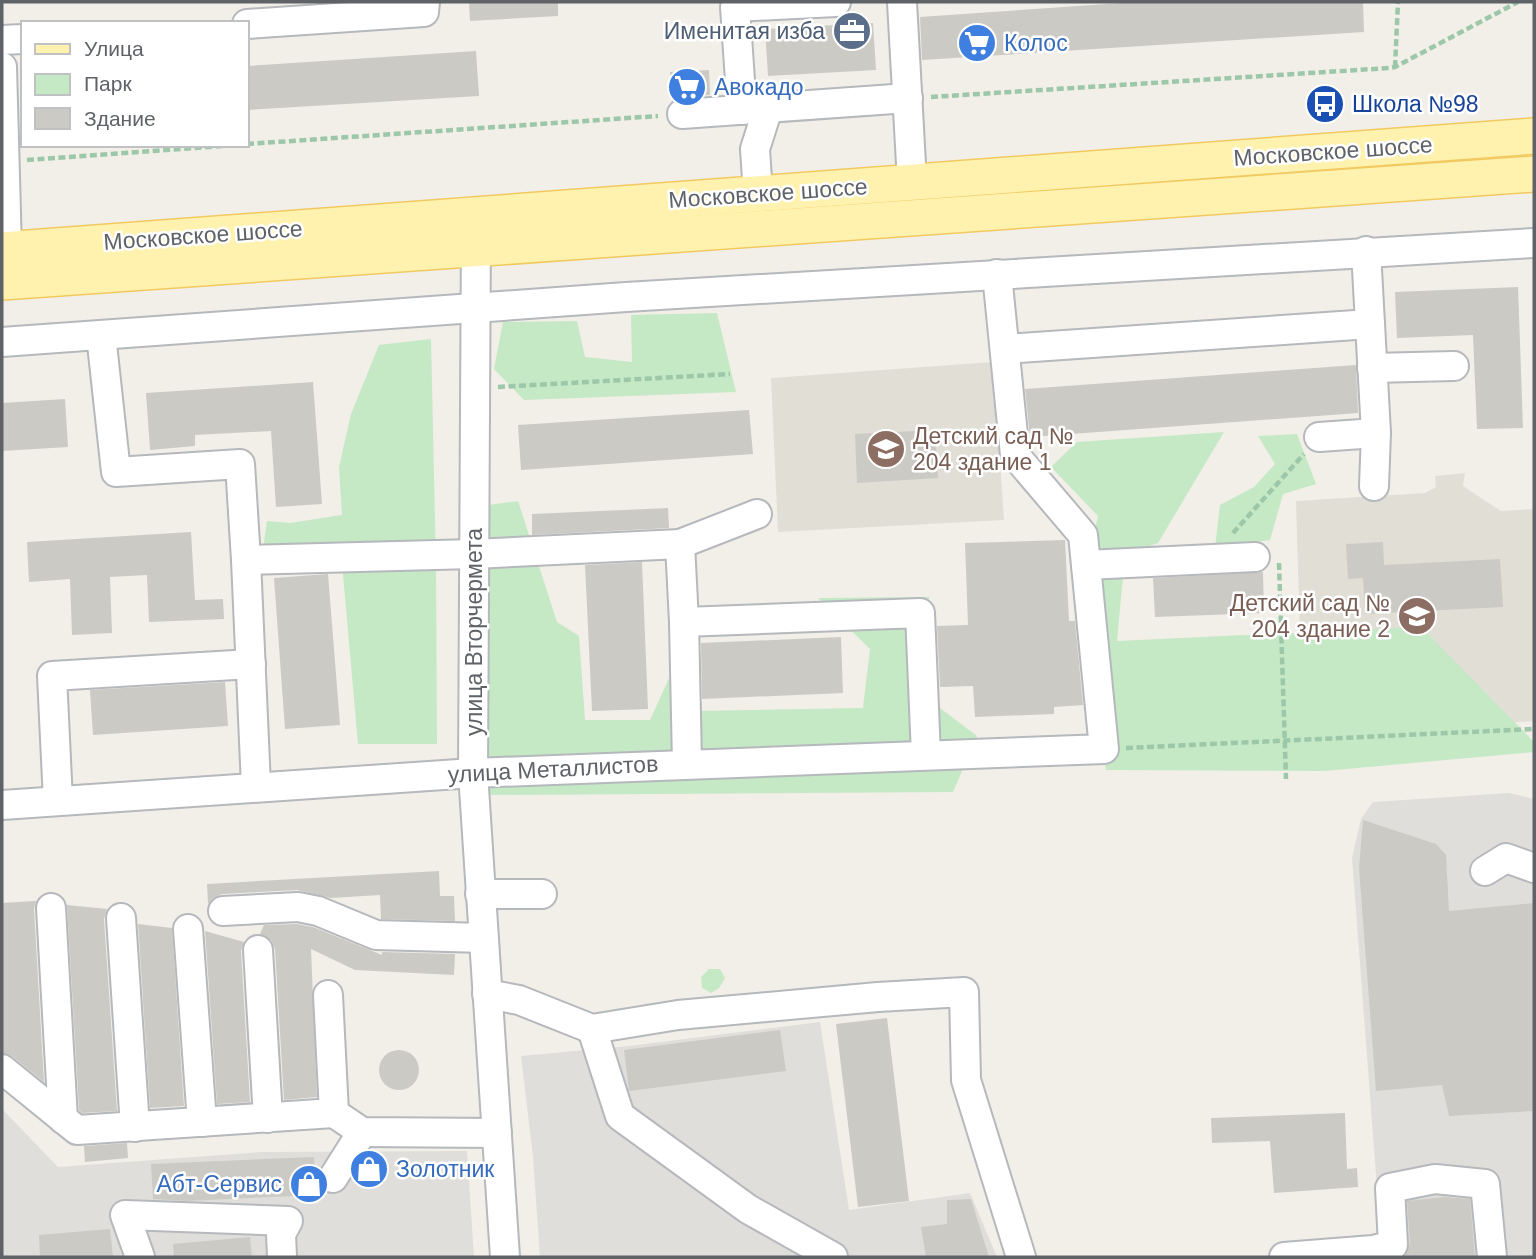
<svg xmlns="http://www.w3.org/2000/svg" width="1536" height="1259" font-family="Helvetica,sans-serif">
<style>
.industrial{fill:#e0deda}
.education{fill:#e1ded6}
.green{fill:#c5e8c5}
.building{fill:#cccac5}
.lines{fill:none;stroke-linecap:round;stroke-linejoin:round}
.minor-casing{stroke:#b5b8bc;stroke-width:32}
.major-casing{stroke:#f2c960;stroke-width:38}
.path{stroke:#9cc7a9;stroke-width:4.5;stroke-dasharray:7 3.5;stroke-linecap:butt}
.minor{stroke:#fff;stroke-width:28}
.major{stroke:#fff2af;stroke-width:35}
.labels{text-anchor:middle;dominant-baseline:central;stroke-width:5;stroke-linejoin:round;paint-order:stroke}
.service-label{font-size:23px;fill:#4e5e75;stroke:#fff;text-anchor:end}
.shop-label{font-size:23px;fill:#366cbe;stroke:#fff;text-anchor:start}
.transit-label{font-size:23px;fill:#164399;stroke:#fff;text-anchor:start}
.street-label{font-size:23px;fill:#5f6368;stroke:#fff}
.education-label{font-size:23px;fill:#785e54;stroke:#fff;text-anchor:start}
</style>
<rect width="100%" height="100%" fill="#f1efe8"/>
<g class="industrial">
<path d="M1509 793 1534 799V1257H1351L1382 1254 1352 858 1361 819 1373 802Z"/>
<path d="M820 1022 849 1210 970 1193 997 1257H540L533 1157 521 1056 629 1046Z"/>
<path d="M2 1109 58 1167 262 1152 467 1151 474 1257H2Z"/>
</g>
<g class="education">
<path d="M993 362 1004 520 778 532 771 378Z"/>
<path d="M1465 473 1463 486 1501 511 1534 509V721L1303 739 1296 501 1425 493 1436 487 1435 476Z"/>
</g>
<g class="green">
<path d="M717 313 736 392 524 400 494 369 503 322 577 321 585 357 632 362 631 315Z"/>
<path d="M431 339 436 566 437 744H358L342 563H261L267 521 290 523 342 515 339 467 351 414 379 345Z"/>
<path d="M1224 432 1158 543 1125 554 1117 641 1421 627 1534 742V752L1324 771 1106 770 1080 595 1098 516 1051 467 1077 442Z"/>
<path d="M1297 434 1316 484 1283 494 1270 540 1215 548 1220 505 1254 487 1275 464 1258 436Z"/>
<path d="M518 501 557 622 579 636 585 720H650L677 661 700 711 863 708 870 649 818 598 929 597 931 695 936 705 977 736 953 792 490 795 486 585 489 505Z"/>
<path d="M709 969H720L725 978 719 988 711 993 702 988 701 977Z"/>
</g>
<g class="building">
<path d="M469 2H558V16L470 21Z"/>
<path d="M1136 2H1363L1364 32 922 60 920 17Z"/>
<path d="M873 23 876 70 768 76 765 29Z"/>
<path d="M476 51 479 96 247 110V66Z"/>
<path d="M709 70 710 95 681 97 672 101 670 72Z"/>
<path d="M1518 287 1523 428 1477 429 1473 335 1397 338 1395 292Z"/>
<path d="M1356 365 1358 413 1030 437 1025 389Z"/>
<path d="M313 382 322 504 276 507 271 431 195 435V446L150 450 146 393Z"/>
<path d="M65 399 68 447 2 451V403Z"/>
<path d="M749 410 753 454 521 470 518 425Z"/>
<path d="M935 430 938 478 857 483 855 434Z"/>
<path d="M668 508 669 528 532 535V514Z"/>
<path d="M191 532 195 600 223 599 224 619 149 622 147 575 110 577 112 633 72 635 70 579 29 582 27 542Z"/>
<path d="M1065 540 1069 621H1075L1083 705 1054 707V714L975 717 973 686 940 687 937 626 968 625 965 543Z"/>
<path d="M1383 542 1384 565 1500 559 1503 607 1365 614 1363 578 1348 579 1346 544Z"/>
<path d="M642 562 648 709 592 711 585 565Z"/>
<path d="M1263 572 1264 613 1155 617 1153 578Z"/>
<path d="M328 574 340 725 285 729 274 578Z"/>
<path d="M841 637 843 693 702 699 701 643Z"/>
<path d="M225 682 228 726 93 735 90 690Z"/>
<path d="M1363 820 1436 844 1446 855 1449 911 1534 903V1111L1449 1116 1442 1085 1376 1091 1359 868Z"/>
<path d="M439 871 440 896H454L455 921 381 919 380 895 331 898 297 890 222 894 213 898 208 904 207 884Z"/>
<path d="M34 901H36L34 909 44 1082 12 1056 2 1053V903Z"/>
<path d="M67 905 107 909 104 919 117 1111 82 1113 79 1110Z"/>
<path d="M138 924 172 928 184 1106 150 1108Z"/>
<path d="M297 924 313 927 382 955V952L455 954 454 975 355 970 311 949 317 1097 284 1100 275 949 271 940 260 934 264 925Z"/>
<path d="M205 931 244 942 241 951 250 1102 217 1104Z"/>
<path d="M887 1018 909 1201 858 1207 836 1024Z"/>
<path d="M780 1030 786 1071 629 1091 624 1050Z"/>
<circle cx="399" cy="1070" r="20"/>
<path d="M1345 1113 1347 1169 1357 1168 1358 1187 1274 1193 1270 1141 1212 1143 1211 1118Z"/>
<path d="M127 1143 128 1158 85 1162 84 1146Z"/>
<path d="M314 1157 316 1195 186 1201 153 1199 151 1164Z"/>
<path d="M378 1160 379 1178 359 1179 358 1169 363 1161Z"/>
<path d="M1444 1197 1470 1199 1475 1257H1404L1410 1244 1407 1201Z"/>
<path d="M971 1199 989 1257H926L921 1227 947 1224V1200Z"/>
<path d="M110 1229 113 1257H40L39 1235Z"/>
<path d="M250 1237 252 1257H174L173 1244Z"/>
</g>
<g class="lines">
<defs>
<g id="minor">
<path d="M902 2 912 182"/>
<path d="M247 24 424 12 425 2"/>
<path d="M2 40 23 39"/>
<path d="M2 67 7 250"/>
<path d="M742 110 735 7 836 2"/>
<path d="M682 114 908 98"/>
<path d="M758 194 755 149 768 108"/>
<path d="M476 229 473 773 505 1257"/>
<path d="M101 335 116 472 240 464 246 560 474 554 680 544 684 622"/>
<path d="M2 342 626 297 1534 243"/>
<path d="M1005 349 1370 324"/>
<path d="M1372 368 1454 366"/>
<path d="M1319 437 1376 433 1366 251"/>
<path d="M1374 486 1376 433"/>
<path d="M680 544 757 514"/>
<path d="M246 560 256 786"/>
<path d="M1086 565 1255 557"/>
<path d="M687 763 684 622 920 613 926 755"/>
<path d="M58 801 52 676 251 664"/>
<path d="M2 805 473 773 1104 749 1083 535 1015 455 997 274"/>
<path d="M1485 871 1506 858 1534 868"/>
<path d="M480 894H542"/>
<path d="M51 908 63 1119"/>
<path d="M223 911 298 907 318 911 376 935 484 938"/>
<path d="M121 918 135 1127"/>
<path d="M188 929 202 1122"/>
<path d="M258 950 268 1118"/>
<path d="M487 994 519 1000 592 1029 678 1015 878 997 964 992 966 1080 1021 1257"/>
<path d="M328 995 334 1113 362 1132 497 1133"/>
<path d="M592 1029 620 1116 748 1209 833 1257"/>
<path d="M2 1069 77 1130 334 1113"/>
<path d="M333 1178 362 1132"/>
<path d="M140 1257 125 1215 288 1221 281 1234 282 1257"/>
<path d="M1284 1257 1373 1250 1393 1245 1390 1188 1435 1179 1485 1184 1492 1257"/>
</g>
<g id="major">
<path d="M2 250 1534 136"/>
<path d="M2 282 1534 174"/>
</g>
</defs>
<use href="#minor" class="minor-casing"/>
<use href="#major" class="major-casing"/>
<g class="path">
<path d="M1395 67 1398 2"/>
<path d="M931 97 1389 68 1395 67 1518 2"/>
<path d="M247 144 658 116"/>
<path d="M27 160 235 145"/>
<path d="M498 387 730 374"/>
<path d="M1233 533 1304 454"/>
<path d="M1279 563 1286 779"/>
<path d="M1126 748 1534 729"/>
</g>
<use href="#minor" class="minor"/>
<use href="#major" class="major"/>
</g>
<defs>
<symbol id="office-disc" viewBox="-11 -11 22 22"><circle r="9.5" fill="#5c6f8a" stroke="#fff"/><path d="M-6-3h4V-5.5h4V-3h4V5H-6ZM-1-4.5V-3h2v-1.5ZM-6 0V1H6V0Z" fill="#fff"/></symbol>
<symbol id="supermarket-disc" viewBox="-11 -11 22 22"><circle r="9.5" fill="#3f7fe0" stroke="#fff"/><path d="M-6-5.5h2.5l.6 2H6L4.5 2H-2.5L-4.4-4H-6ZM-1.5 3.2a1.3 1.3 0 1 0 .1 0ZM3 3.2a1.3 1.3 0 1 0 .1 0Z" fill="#fff"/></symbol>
<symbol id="bus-disc" viewBox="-11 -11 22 22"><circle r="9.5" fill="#1a4fb4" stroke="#fff"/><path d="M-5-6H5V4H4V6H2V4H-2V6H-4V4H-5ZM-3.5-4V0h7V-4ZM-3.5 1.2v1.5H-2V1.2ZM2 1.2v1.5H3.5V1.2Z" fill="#fff"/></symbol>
<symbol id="school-disc" viewBox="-11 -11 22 22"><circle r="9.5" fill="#8d6e63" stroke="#fff"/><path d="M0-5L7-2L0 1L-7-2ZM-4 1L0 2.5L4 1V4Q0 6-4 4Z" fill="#fff"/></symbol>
<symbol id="shop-disc" viewBox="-11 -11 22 22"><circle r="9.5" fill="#3f7fe0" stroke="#fff"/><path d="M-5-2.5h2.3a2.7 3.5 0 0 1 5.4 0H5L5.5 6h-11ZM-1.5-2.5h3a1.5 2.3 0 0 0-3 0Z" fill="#fff"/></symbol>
</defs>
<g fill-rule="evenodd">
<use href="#office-disc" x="830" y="9" width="44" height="44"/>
<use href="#supermarket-disc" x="955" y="21" width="44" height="44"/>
<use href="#supermarket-disc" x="665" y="65" width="44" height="44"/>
<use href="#bus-disc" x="1303" y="82" width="44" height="44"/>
<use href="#school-disc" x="864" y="427" width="44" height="44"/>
<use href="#school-disc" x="1395" y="594" width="44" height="44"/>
<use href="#shop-disc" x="347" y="1147" width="44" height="44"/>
<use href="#shop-disc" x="287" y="1162" width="44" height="44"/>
</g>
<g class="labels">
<g class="service-label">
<text x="825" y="31">Именитая изба</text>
</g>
<g class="shop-label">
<text x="1004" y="43">Колос</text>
<text x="714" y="87">Авокадо</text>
<text x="396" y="1169">Золотник</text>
<text x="282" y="1184" text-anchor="end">Абт-Сервис</text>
</g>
<g class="transit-label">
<text x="1352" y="104">Школа №98</text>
</g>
<g class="street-label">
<text transform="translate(1333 151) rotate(-4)">Московское шоссе</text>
<text transform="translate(768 193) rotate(-4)">Московское шоссе</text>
<text transform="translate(203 235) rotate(-4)">Московское шоссе</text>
<text transform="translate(474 632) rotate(-90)">улица Вторчермета</text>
<text transform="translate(553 769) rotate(-3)">улица Металлистов</text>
</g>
<g class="education-label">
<text x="913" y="436">Детский сад №<tspan x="913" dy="26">204 здание 1</tspan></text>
<text x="1390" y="603" text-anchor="end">Детский сад №<tspan x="1390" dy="26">204 здание 2</tspan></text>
</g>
</g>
<rect width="1536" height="1259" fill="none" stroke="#5f6368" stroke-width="7"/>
<rect x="21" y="21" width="228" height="126" fill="#ffffff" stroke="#bfc1c3" stroke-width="2"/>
<rect x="35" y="44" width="35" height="10" fill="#fff2af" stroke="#bfc1c3" stroke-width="2"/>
<text x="84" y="56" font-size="21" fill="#5f6368">Улица</text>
<rect x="35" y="74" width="35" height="21" fill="#c5e8c5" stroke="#bfc1c3" stroke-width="2"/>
<text x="84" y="91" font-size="21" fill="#5f6368">Парк</text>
<rect x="35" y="108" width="35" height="21" fill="#cccac5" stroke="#bfc1c3" stroke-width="2"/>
<text x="84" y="126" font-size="21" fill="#5f6368">Здание</text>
</svg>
